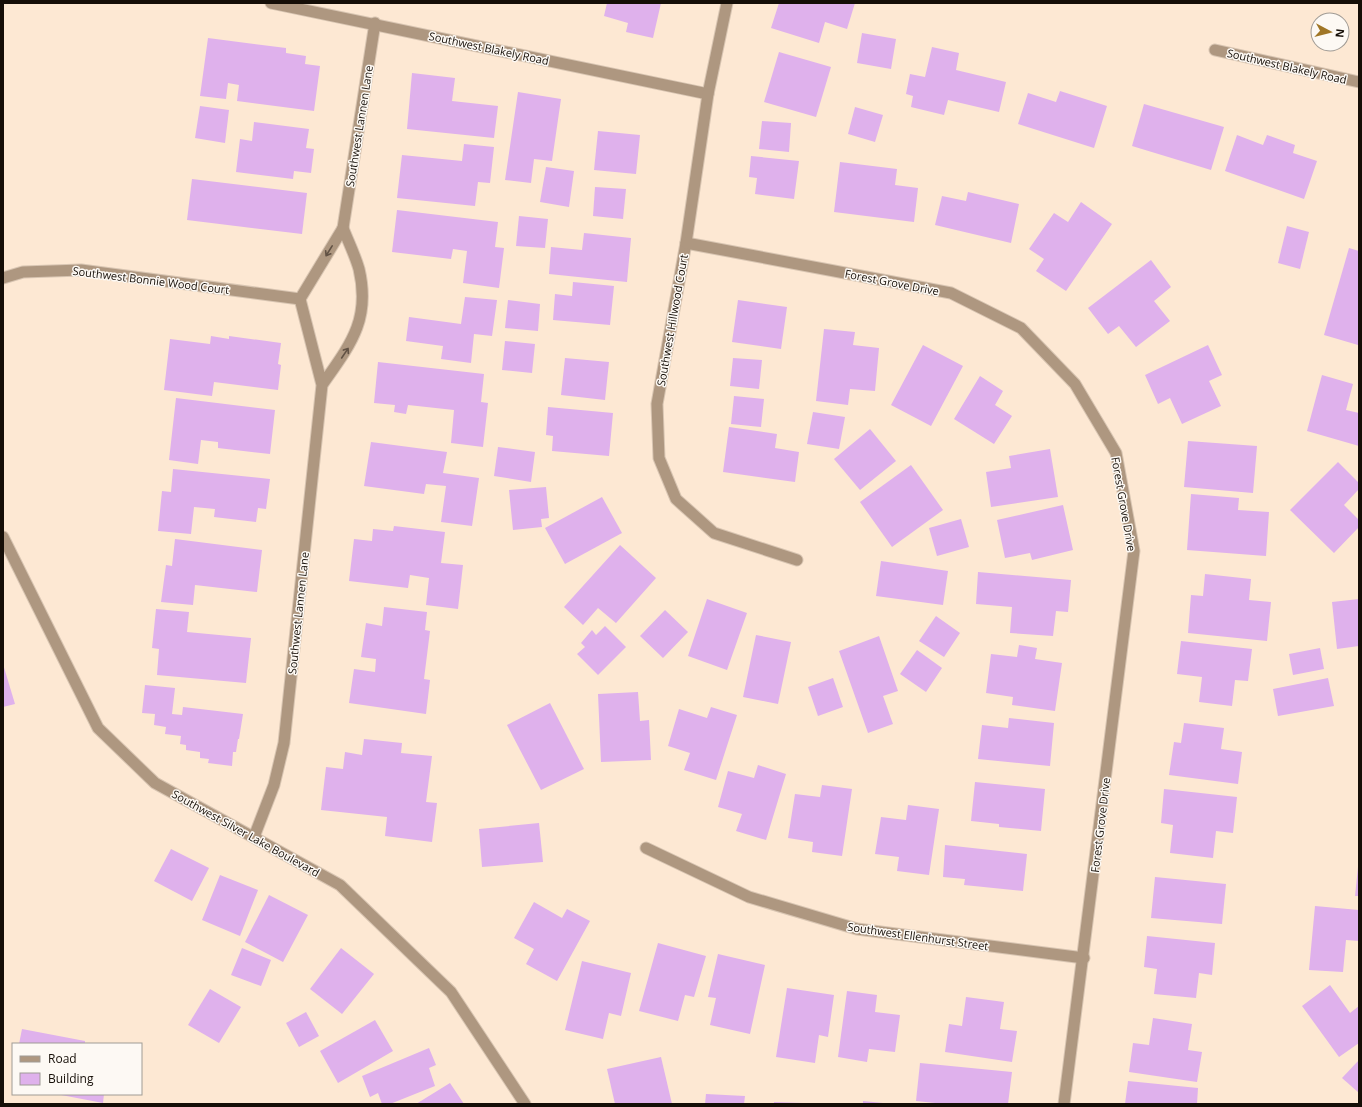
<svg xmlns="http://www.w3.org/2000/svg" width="1362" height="1107" font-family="'Open Sans',sans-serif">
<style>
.building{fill:#dfb1ec}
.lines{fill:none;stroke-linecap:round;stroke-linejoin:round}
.minor-casing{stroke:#d8c5b2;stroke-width:13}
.minor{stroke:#ae9780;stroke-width:11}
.oneway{stroke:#625244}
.labels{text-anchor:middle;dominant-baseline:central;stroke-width:3;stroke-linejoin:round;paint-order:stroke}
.street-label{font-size:11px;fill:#150e07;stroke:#fdf9f4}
</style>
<rect width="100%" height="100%" fill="#fde8d3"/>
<g class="building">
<path d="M607 3H661L653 38 626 32 628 23 604 16Z"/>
<path d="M779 3H855L847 29 825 22 819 43 771 28Z"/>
<path d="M862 33 896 39 891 69 857 63Z"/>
<path d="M208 38 286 48V53L306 56 305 64 320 66 314 111 237 101 239 85 228 83 226 99 200 96Z"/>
<path d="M932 47 959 53 956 70 1006 82 999 112 948 100 944 115 911 107 913 96 906 94 910 74 925 77Z"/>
<path d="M779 52 831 67 816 117 764 102Z"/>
<path d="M412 73 455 78 452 101 498 106 494 138 407 129Z"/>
<path d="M1060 91 1107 106 1094 148 1018 124 1028 93 1056 102Z"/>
<path d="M518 92 561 99 552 161 534 159 531 183 505 180Z"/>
<path d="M1144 104 1224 127 1211 170 1132 146Z"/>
<path d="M200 106 229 110 225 143 195 138Z"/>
<path d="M855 107 883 115 875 142 848 134Z"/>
<path d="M762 121 791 123 789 152 759 149Z"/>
<path d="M254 122 309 129 306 148 314 149 311 173 294 171 293 179 236 172 240 139 252 141Z"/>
<path d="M598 131 640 135 636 174 594 170Z"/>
<path d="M1237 135 1263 145 1267 135 1295 145 1293 153 1317 161 1304 199 1225 171Z"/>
<path d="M464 144 494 147 490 183 478 182 475 206 397 198 402 155 462 161Z"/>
<path d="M751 156 799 161 794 199 755 194 757 178 749 177Z"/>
<path d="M840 162 897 169 895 185 918 188 914 222 834 212Z"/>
<path d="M546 167 574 171 569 207 540 202Z"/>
<path d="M192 179 307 193 302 234 187 220Z"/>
<path d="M595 187 626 189 623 219 593 216Z"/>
<path d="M968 192 1019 204 1011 243 935 225 942 196 966 201Z"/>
<path d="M1081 202 1112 224 1066 291 1036 271 1044 259 1029 249 1054 213 1068 222Z"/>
<path d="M397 210 498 222 495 247 504 248 499 288 463 283 467 251 453 249 451 259 392 252Z"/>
<path d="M519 216 548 219 545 248 516 246Z"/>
<path d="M1287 226 1309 232 1300 269 1278 263Z"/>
<path d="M584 233 631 238 627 282 549 274 551 247 582 250Z"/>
<path d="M1349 248 1359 251 1358 345 1324 335Z"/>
<path d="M1151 260 1171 287 1154 301 1170 321 1136 347 1119 326 1108 334 1088 308Z"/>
<path d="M573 282 614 286 610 325 553 320 555 294 572 296Z"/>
<path d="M465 297 497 300 492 336 474 334 471 363 441 359 443 346 406 341 409 317 461 324Z"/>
<path d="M508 300 540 304 538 331 505 328Z"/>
<path d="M738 300 787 307 781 349 732 342Z"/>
<path d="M824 329 855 332 853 345 879 348 875 391 850 389 848 405 816 401Z"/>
<path d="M211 336 229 339V336L281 343 278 364 281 365 278 390 214 382 212 396 164 390 170 339 210 344Z"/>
<path d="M505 341 535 344 532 373 502 370Z"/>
<path d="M923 345 963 366 931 426 891 405Z"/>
<path d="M1208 345 1222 375 1209 381 1221 406 1182 424 1170 398 1158 404 1145 375Z"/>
<path d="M565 358 609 362 605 400 561 395Z"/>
<path d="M733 358 762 360 759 389 730 386Z"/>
<path d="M378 362 484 374 481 402 488 403 483 447 451 443 454 410 408 405 406 414 394 412 395 405 374 403Z"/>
<path d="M1322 375 1353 384 1346 410 1359 413V446L1307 431Z"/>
<path d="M980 376 1003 391 995 405 1012 416 994 444 954 419Z"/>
<path d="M734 396 764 399 761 427 731 424Z"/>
<path d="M176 398 275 410 270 454 218 448V442L201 440 198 464 169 460Z"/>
<path d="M548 407 613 413 609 456 552 451 553 436 546 435Z"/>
<path d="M813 412 845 417 839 449 807 444Z"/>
<path d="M729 427 777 434 775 448 799 452 795 482 723 472Z"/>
<path d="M870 429 896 461 860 490 834 459Z"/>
<path d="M1188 441 1257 446 1253 493 1184 487Z"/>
<path d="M371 442 447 452 443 473 479 478 472 526 441 522 446 486 426 484 424 494 364 486Z"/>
<path d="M498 447 535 452 531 482 494 476Z"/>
<path d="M1050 449 1058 497 991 507 986 472 1011 468 1009 456Z"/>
<path d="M1338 462 1359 483V489L1344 505 1359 520V527L1334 553 1290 510Z"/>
<path d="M911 465 943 510 892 547 860 502Z"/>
<path d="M173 469 270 479 266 509 258 508 256 522 214 517 215 509 194 507 191 534 158 531 162 491 171 492Z"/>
<path d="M546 487 549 518 541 519 542 527 513 530 509 490Z"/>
<path d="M1191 494 1239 498 1238 510 1269 512 1266 556 1187 550Z"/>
<path d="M602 497 622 533 565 564 545 528Z"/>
<path d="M1063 505 1073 550 1032 560 1030 553 1005 558 997 520Z"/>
<path d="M961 519 969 547 937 556 929 528Z"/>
<path d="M394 526 445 532 441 563 463 565 458 609 426 605 429 578 410 575 408 588 349 581 354 539 372 541 373 529 393 531Z"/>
<path d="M175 539 262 550 257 592 195 585 193 605 161 602 166 565 172 566Z"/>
<path d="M620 545 656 578 616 623 598 608 583 625 564 607Z"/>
<path d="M881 561 948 571 943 605 876 596Z"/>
<path d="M978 572 1071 580 1068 612 1056 611 1053 636 1010 633 1012 607 976 604Z"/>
<path d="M1205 574 1251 579 1249 600 1271 602 1267 641 1188 633 1191 595 1203 596Z"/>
<path d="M707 599 747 613 727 670 688 656Z"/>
<path d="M1359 599V646L1337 649 1332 602Z"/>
<path d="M384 607 427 612 425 630 430 631 424 679 430 680 426 714 349 703 354 669 375 672 376 659 361 657 366 623 382 626Z"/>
<path d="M156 609 189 612 187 632 251 638 246 683 157 675 159 649 152 648Z"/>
<path d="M665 610 688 632 663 658 640 636Z"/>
<path d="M936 616 960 633 944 657 919 641Z"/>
<path d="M605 626 626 647 598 675 577 654 585 647 581 643 592 630 596 635Z"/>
<path d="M756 635 791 642 778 704 743 697Z"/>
<path d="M879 636 898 691 883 696 893 724 868 733 839 651Z"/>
<path d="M1181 641 1252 649 1248 681 1235 680 1232 706 1199 702 1202 677 1177 674Z"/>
<path d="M1019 645 1037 648 1035 659 1062 663 1055 711 1012 705 1013 697 986 693 991 654 1017 657Z"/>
<path d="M1320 648 1324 669 1293 675 1289 654Z"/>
<path d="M917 650 942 668 926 692 900 674Z"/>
<path d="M3 664 15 704 3 707Z"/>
<path d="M833 678 843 707 818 716 808 687Z"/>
<path d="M1328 678 1334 706 1278 716 1273 689Z"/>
<path d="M145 685 175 688 172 714 182 715 183 707 243 714 239 739H238L236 752H233L232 766 208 763 209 759 200 758V752L186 750V745L180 744 181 736 165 734 166 727 154 725 155 714 142 713Z"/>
<path d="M638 692 640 721 649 720 651 760 601 762 598 694Z"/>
<path d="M550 703 584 769 541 790 507 725Z"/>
<path d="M711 707 737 715 716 780 684 770 690 753 668 746 679 709 707 718Z"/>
<path d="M1009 718 1054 723 1050 766 978 759 982 725 1008 728Z"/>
<path d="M1184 723 1224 728 1221 749 1242 752 1238 784 1169 775 1174 742 1181 743Z"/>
<path d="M364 739 402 743 401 753 432 756 426 802 437 803 432 842 385 836 387 817 321 810 326 767 343 769 345 752 362 755Z"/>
<path d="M758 765 786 774 766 840 736 831 742 814 718 807 728 771 754 778Z"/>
<path d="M975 782 1045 789 1041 831 999 827V824L971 821Z"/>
<path d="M822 785 852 789 842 856 812 852 813 842 788 838 795 794 820 797Z"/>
<path d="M1164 789 1237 797 1233 833 1216 831 1213 858 1170 853 1173 825 1161 823Z"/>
<path d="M908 805 939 809 929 875 897 871 899 857 875 854 881 817 906 820Z"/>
<path d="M539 823 543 862 482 867 479 829Z"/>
<path d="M945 845 1027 854 1023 891 964 885 965 879 943 877Z"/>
<path d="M171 849 209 868 192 901 154 881Z"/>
<path d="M1358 867H1359V896H1355Z"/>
<path d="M220 875 258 890 240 936 202 920Z"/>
<path d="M1155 877 1226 884 1222 924 1151 918Z"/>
<path d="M269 895 308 915 283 962 245 942Z"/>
<path d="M534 902 562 918 567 909 590 921 557 981 526 964 534 949 514 938Z"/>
<path d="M1315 906 1359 910V941L1346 940 1343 972 1309 970Z"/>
<path d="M1147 936 1215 943 1212 975 1199 973 1196 998 1154 994 1157 969 1144 967Z"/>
<path d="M658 943 706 956 694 997 685 995 678 1021 639 1011Z"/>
<path d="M242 948 271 960 261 986 231 975Z"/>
<path d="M341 948 374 974 342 1014 310 989Z"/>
<path d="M718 954 765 965 750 1034 710 1025 716 998 708 997Z"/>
<path d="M582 961 631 973 621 1016 609 1013 603 1039 565 1030Z"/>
<path d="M1330 985 1350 1013 1359 1006V1043L1339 1057 1302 1006Z"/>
<path d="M787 988 834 995 828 1037 819 1035 815 1063 776 1057Z"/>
<path d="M210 989 241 1007 219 1043 188 1025Z"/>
<path d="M847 991 877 995 875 1012 900 1015 895 1052 869 1049 867 1062 838 1057Z"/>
<path d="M966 997 1004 1002 1000 1029 1017 1031 1012 1062 945 1052 949 1024 962 1026Z"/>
<path d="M306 1012 319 1036 299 1047 286 1023Z"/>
<path d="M1153 1018 1192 1024 1188 1050 1202 1052 1197 1082 1129 1072 1133 1043 1149 1045Z"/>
<path d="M375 1020 393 1051 338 1083 320 1051Z"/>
<path d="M22 1029 85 1041V1044H19Z"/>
<path d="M429 1048 436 1065 429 1068 435 1086 390 1104H382L378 1093 370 1097 362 1076Z"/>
<path d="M661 1057 672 1104H615L607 1069Z"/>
<path d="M1359 1060V1093L1342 1078Z"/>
<path d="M920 1063 1012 1072 1008 1104H945L916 1101Z"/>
<path d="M1128 1081 1198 1088 1197 1104H1125Z"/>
<path d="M450 1083 464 1104H416Z"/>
<path d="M56 1094H104L103 1103Z"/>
<path d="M706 1094 745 1096 744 1104H705Z"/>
<path d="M863 1101 883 1103V1104H863Z"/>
<path d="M774 1102 803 1103V1104H774Z"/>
</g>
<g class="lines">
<defs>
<g id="minor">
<path d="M271 3 708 94"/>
<path d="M727 3 708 94 686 243 657 404 659 458 676 499 714 533 797 560"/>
<path d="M1215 50 1359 82"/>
<path d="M343 228 375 23"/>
<path d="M686 243 951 293 1021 328 1075 384 1116 453 1134 551 1064 1104"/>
<path d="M3 278 23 272 81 270 300 299"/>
<path d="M3 537 98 728 155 783 340 885 451 992 525 1104"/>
<path d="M254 837 274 785 284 743 322 385 300 299 343 228C348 241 355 255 359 269 371 320 350 345 322 385"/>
<path d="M646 848 749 897 857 929 1084 958"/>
</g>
</defs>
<use href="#minor" class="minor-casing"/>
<use href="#minor" class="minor"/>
</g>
<defs><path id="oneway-shaft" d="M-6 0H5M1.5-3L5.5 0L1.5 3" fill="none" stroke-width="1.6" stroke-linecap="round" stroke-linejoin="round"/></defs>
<g class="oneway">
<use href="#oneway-shaft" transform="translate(329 251) rotate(122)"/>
<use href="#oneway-shaft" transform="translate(345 353) rotate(-56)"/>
</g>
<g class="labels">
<g class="street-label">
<text transform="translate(489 48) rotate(12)">Southwest Blakely Road</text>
<text transform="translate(1287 66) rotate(13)">Southwest Blakely Road</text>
<text transform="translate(359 126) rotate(-81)">Southwest Lannen Lane</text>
<text transform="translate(151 280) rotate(7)">Southwest Bonnie Wood Court</text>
<text transform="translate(892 282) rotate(11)">Forest Grove Drive</text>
<text transform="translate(672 320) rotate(-80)">Southwest Hillwood Court</text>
<text transform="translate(1124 504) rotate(80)">Forest Grove Drive</text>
<text transform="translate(298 613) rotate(-84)">Southwest Lannen Lane</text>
<text transform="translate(1100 825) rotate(-83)">Forest Grove Drive</text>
<text transform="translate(246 833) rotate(29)">Southwest Silver Lake Boulevard</text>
<text transform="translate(918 936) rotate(8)">Southwest Ellenhurst Street</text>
</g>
</g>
<rect width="1362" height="1107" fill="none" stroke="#150e07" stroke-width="8"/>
<rect x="12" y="1043" width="130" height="52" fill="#fdf9f4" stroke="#a09b95"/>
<rect x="20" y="1056" width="20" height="6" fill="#ae9780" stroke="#a09b95"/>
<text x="48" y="1063" font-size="12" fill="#150e07">Road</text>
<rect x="20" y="1073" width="20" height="12" fill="#dfb1ec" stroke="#a09b95"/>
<text x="48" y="1083" font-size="12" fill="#150e07">Building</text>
<g transform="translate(1330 32) rotate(97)"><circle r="19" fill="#fdf9f4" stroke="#a09b95"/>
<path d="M0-3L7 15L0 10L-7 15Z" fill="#a07626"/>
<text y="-6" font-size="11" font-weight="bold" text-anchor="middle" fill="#150e07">N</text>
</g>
</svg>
